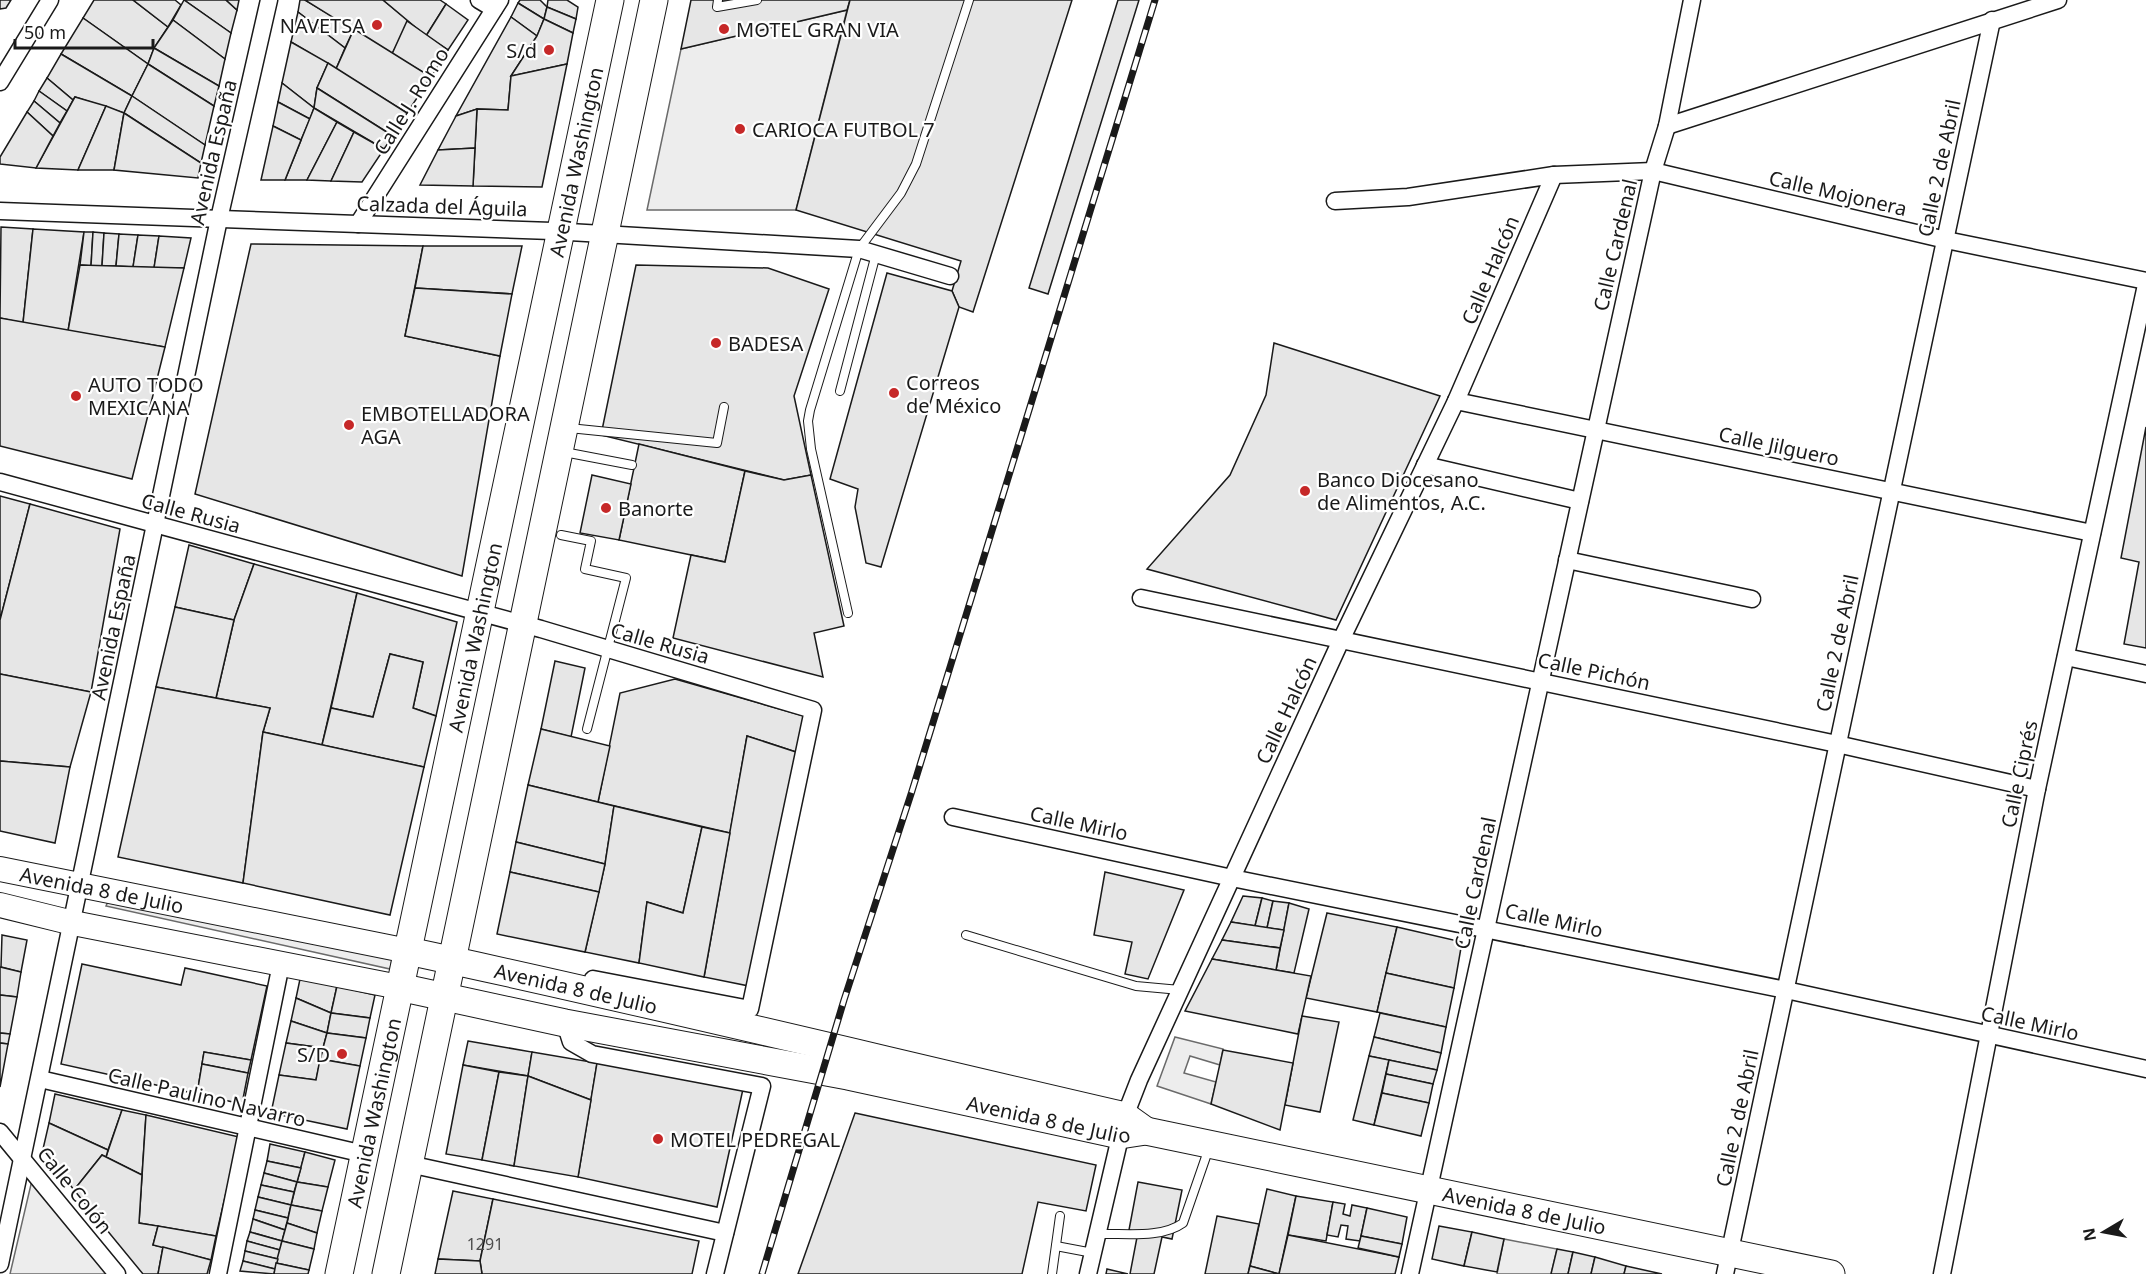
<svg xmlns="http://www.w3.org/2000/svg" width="2146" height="1274" font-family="'Noto Sans',sans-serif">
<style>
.built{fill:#ededed;stroke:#6a6a6a;stroke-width:1.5}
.building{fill:#e6e6e6;stroke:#1a1a1a;stroke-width:1.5}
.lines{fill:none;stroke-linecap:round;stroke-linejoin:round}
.lane-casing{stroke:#1a1a1a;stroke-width:10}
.street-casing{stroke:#1a1a1a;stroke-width:19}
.secondary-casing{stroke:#1a1a1a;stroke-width:26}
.primary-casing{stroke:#1a1a1a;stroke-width:29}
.lane{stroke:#fff;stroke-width:8}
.street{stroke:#fff;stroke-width:16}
.secondary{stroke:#fff;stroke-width:24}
.primary{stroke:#fff;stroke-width:27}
.rail-casing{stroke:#1a1a1a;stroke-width:7}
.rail{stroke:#fff;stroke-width:4.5;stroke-dasharray:14;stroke-linecap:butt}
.poi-dot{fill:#c62828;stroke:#fff;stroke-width:2}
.labels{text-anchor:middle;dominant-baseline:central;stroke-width:4.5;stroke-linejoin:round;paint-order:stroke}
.number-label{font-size:16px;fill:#4d4d4d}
.poi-label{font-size:20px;fill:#1a1a1a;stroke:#fff;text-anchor:start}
.street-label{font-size:20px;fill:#1a1a1a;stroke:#fff}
</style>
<rect width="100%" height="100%" fill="#fff"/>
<g class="built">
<path d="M847 10 796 210H647L681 49Z"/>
<path d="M109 899 394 950 390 969 106 906Z"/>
<path d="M1175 1037 1223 1049 1220 1065 1190 1056 1184 1073 1216 1082 1211 1104 1157 1086Z"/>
<path d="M32 1180 112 1274H10Z"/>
<path d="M1504 1239 1557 1249 1551 1274H1497Z"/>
</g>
<g class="building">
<path d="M0 0H11L6 8 0 9Z"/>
<path d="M94 0H133L168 27 154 48 148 64 83 18Z"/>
<path d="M133 0H175L181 5 168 27Z"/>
<path d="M184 0H226L237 10 231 33Z"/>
<path d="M184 0 231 33 225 59 173 20Z"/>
<path d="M226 0H239L237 10Z"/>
<path d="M300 0H305L354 29 345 48 298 12Z"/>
<path d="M305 0H383L409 21 392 54Z"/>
<path d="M383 0H440L446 4 426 36Z"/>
<path d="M520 0H540L547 7 544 19 518 3Z"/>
<path d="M548 0H567L578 7 576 19 547 7Z"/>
<path d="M691 0H850L847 10 681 49Z"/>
<path d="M850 0H1072L973 312 959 307 952 291 961 261 796 210Z"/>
<path d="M1118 0H1139L1048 294 1029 288Z"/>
<path d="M518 3 544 19 537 36 511 17Z"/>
<path d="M446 4 468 20 448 50 426 36Z"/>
<path d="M547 7 576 19 573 33 544 19Z"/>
<path d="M298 12 345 48 336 69 291 42Z"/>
<path d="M511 17 537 36 511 76 508 110 477 109 456 116Z"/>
<path d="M83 18 148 64 132 96 61 54Z"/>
<path d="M544 19 573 33 567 64 511 76 537 36Z"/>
<path d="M173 20 225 59 219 86 154 48Z"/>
<path d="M407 21 448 50 431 77 392 54Z"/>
<path d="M354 29 431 77 407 113 336 69Z"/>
<path d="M291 42 328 63 317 88 314 108 282 83Z"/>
<path d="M154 48 219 86 214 106 148 64Z"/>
<path d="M61 54 132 96 124 113 75 97 73 100 47 78Z"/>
<path d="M328 63 407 113 393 136 317 88Z"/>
<path d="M148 64 214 106 205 145 132 96Z"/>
<path d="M567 64 542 187 473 186 477 109 508 110 511 76Z"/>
<path d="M47 78 73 100 67 111 39 91Z"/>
<path d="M282 83 314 108 310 119 278 102Z"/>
<path d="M317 88 393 136 384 149 314 108Z"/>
<path d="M39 91 67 111 60 123 34 101Z"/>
<path d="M132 96 205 145 201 163 124 113Z"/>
<path d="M75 97 106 106 78 170 36 168Z"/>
<path d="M34 101 60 123 53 136 27 112Z"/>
<path d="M278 102 310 119 301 140 273 126Z"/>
<path d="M106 106 124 113 114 170H78Z"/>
<path d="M314 108 337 122 307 180H285Z"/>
<path d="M477 109 475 148 438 150 456 116Z"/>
<path d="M27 112 53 136 36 168 0 164V157Z"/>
<path d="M124 113 201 163 198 178 114 170Z"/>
<path d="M337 122 354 132 331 181 307 180Z"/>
<path d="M273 126 301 140 285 180H261Z"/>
<path d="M354 132 384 149 362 182 331 181Z"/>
<path d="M475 148 473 186 420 185 438 150Z"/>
<path d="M1 227 33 229 23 323 0 318Z"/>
<path d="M33 229 84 232 68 331 23 323Z"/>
<path d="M84 232H93L91 266 80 265Z"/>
<path d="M93 232 104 233 102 266H91Z"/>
<path d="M104 233 119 234 116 266H102Z"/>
<path d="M119 234 138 235 133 267 116 266Z"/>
<path d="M138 235 159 236 154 268 133 267Z"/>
<path d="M159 236 191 238 184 268H154Z"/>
<path d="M251 244 423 246 405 336 500 356 462 576 195 494Z"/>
<path d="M423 246H522L512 294 415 288Z"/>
<path d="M80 265 184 268 165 347 68 331Z"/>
<path d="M636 265 768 268 829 289 794 396 811 475 784 480 601 435Z"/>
<path d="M887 273 952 291 959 307 881 567 866 563 855 507 858 489 830 479Z"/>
<path d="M415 288 512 294 500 356 405 336Z"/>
<path d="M0 318 165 347 132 479 0 446Z"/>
<path d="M1274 343 1440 396 1336 620 1147 569 1230 475 1266 395Z"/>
<path d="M2146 427V648L2124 644 2139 562 2121 558Z"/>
<path d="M639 444 745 471 725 562 619 540Z"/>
<path d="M745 471 784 480 811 475 844 626 814 633 823 677 673 638 691 555 725 562Z"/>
<path d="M592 475 631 484 619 540 580 533Z"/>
<path d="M0 496 30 504 0 620Z"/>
<path d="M30 504 120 529 91 692 0 674V620Z"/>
<path d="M189 545 254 564 234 620 175 607Z"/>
<path d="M254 564 357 593 322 745 263 732 270 708 216 698 234 620Z"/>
<path d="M357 593 457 622 436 716 413 708 423 662 390 654 373 717 331 708Z"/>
<path d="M175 607 234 620 216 698 156 687Z"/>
<path d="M390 654 423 662 413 708 436 716 424 767 322 745 331 708 373 717Z"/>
<path d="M555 661 585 668 571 737 541 729Z"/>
<path d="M0 674 91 692 70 767 0 761Z"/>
<path d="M675 679 804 716 796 752 747 736 730 833 598 802 620 693Z"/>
<path d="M156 687 270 708 263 732 243 883 118 857Z"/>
<path d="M541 729 610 746 598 802 528 785Z"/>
<path d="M263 732 424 767 390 915 243 883Z"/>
<path d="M747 736 796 752 749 986 704 977Z"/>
<path d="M0 761 70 767 55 843 0 831Z"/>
<path d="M528 785 614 806 605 864 516 842Z"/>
<path d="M614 806 702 827 683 913 647 902 639 963 585 952 605 864Z"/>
<path d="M702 827 730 833 704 977 639 963 647 902 683 913Z"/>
<path d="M516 842 605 864 599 892 510 872Z"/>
<path d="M510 872 599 892 585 952 497 934Z"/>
<path d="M1105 872 1184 890 1148 979 1125 974 1132 942 1094 935Z"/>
<path d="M1243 896 1262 898 1255 926 1231 922Z"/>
<path d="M1262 898 1273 901 1267 928 1255 926Z"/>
<path d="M1273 901 1289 903 1284 930 1267 928Z"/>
<path d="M1289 903 1309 909 1294 973 1276 970Z"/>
<path d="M1327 913 1397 927 1377 1012 1306 998Z"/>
<path d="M1231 922 1284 930 1280 948 1222 940Z"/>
<path d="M1397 927 1462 942 1454 988 1386 973Z"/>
<path d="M2 935 27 940 21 972 1 967Z"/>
<path d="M1222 940 1280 948 1276 970 1212 959Z"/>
<path d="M1212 959 1311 976 1298 1034 1185 1011Z"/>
<path d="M82 964 181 985 185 968 267 986 251 1060 204 1052 197 1094 61 1064Z"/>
<path d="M0 967 21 972 17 997 0 995Z"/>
<path d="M1386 973 1454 988 1446 1027 1377 1012Z"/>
<path d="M300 979 337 986 331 1013 296 998Z"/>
<path d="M337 986 375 995 370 1018 331 1013Z"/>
<path d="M0 995 17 997 10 1034 0 1033Z"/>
<path d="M296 998 331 1013 327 1033 291 1021Z"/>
<path d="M331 1013 370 1018 366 1038 327 1033Z"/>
<path d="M1380 1013 1446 1027 1441 1053 1374 1037Z"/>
<path d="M1302 1016 1339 1022 1320 1112 1285 1105Z"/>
<path d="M291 1021 327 1033 323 1048 286 1043Z"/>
<path d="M0 1033 10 1034 8 1044 0 1043Z"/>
<path d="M327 1033 366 1038 360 1066 320 1059Z"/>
<path d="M1374 1037 1441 1053 1437 1070 1369 1056Z"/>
<path d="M468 1041 532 1052 528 1076 463 1065Z"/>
<path d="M0 1043 8 1044 0 1087Z"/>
<path d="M286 1043 323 1048 316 1080 279 1075Z"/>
<path d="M1223 1050 1293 1063 1280 1130 1211 1104Z"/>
<path d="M204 1052 251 1060 248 1073 202 1064Z"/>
<path d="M532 1052 597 1063 591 1100 528 1076Z"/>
<path d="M1369 1056 1389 1060 1374 1125 1353 1120Z"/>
<path d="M320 1059 360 1066 347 1129 271 1113 279 1075 316 1080Z"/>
<path d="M1389 1060 1437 1070 1433 1084 1386 1074Z"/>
<path d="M597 1063 743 1089 717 1207 578 1177Z"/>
<path d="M202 1064 248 1073 242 1104 197 1094Z"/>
<path d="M463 1065 499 1072 482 1160 446 1154Z"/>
<path d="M499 1072 528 1076 514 1166 482 1160Z"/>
<path d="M1386 1074 1433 1084 1429 1103 1382 1093Z"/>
<path d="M528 1076 591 1100 578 1177 514 1166Z"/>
<path d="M1382 1093 1429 1103 1421 1136 1374 1125Z"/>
<path d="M55 1094 122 1110 108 1150 49 1123Z"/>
<path d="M122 1110 146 1115 142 1175 106 1157Z"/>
<path d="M855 1113 1096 1165 1086 1211 1038 1202 1022 1274H798Z"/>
<path d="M146 1115 239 1137 216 1236 139 1223Z"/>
<path d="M49 1123 108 1150 106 1157 102 1155 74 1190 43 1149Z"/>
<path d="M270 1144 305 1152 301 1168 267 1161Z"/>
<path d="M305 1152 335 1160 328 1187 297 1182Z"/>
<path d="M102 1155 142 1175 139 1223 158 1226 153 1245 163 1247 158 1274H143L74 1190Z"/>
<path d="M267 1161 301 1168 297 1182 264 1173Z"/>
<path d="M264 1173 297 1182 294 1192 261 1185Z"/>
<path d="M297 1182 328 1187 322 1211 291 1205Z"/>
<path d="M1138 1182 1182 1190 1172 1239 1162 1237 1154 1274H1130L1138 1232 1129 1230Z"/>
<path d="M261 1185 294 1192 291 1205 258 1197Z"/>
<path d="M1267 1189 1296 1196 1279 1274 1250 1266Z"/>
<path d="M453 1191 493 1199 480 1261 438 1259Z"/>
<path d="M1296 1196 1333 1202 1326 1241 1288 1235Z"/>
<path d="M258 1197 291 1205 288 1218 255 1210Z"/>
<path d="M493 1199 699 1241 692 1274H482L480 1261Z"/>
<path d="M1333 1202 1345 1204 1343 1214 1350 1216 1352 1205 1367 1208 1360 1241 1346 1239 1348 1226 1341 1225 1338 1237 1327 1235Z"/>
<path d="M291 1205 322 1211 317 1233 287 1223Z"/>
<path d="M1367 1208 1407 1217 1402 1244 1361 1236Z"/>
<path d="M255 1210 288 1218 285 1230 253 1219Z"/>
<path d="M1217 1216 1259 1224 1248 1274H1205Z"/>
<path d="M253 1219 285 1230 282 1241 250 1232Z"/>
<path d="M287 1223 317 1233 314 1249 282 1241Z"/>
<path d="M158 1226 216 1236 211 1260 153 1245Z"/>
<path d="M1439 1226 1472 1232 1464 1266 1432 1259Z"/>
<path d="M250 1232 282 1241 280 1250 247 1241Z"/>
<path d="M1472 1232 1504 1239 1497 1272 1464 1266Z"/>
<path d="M1288 1235 1399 1257 1395 1274H1279Z"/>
<path d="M1361 1236 1402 1244 1399 1257 1358 1248Z"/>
<path d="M247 1241 280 1250 278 1259 245 1251Z"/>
<path d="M282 1241 314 1249 309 1270 276 1263Z"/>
<path d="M163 1247 211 1260 207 1274H158Z"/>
<path d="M1557 1249 1573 1252 1568 1274H1551Z"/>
<path d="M245 1251 278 1259 275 1269 243 1261Z"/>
<path d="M1573 1252 1595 1257 1591 1274H1568Z"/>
<path d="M1595 1257 1626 1266 1624 1274H1591Z"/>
<path d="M438 1259 480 1261 482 1274H435Z"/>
<path d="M243 1261 275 1269 274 1274 240 1271Z"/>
<path d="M276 1263 309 1270 308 1274H274Z"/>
<path d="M1250 1266 1279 1274H1248Z"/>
<path d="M1626 1266 1662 1274H1624Z"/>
<path d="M1107 1269 1128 1274H1106Z"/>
</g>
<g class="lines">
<defs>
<g id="lane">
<path d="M718 0 717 7 757 0"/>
<path d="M840 391 876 254"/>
<path d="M569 428 717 443 724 407"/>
<path d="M564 452 632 465"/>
<path d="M561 535 591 541 585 569 626 578 587 729"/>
<path d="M848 613 811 449 808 421 810 410 859 249 901 193 916 164 969 0"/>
<path d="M966 935 1136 986 1180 990"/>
<path d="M1097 1234C1124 1233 1161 1239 1183 1223L1209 1148"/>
<path d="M1056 1246 1093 1253"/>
<path d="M1052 1274 1060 1216"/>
</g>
<g id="street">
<path d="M479 0 494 9"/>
<path d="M0 82 50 0"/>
<path d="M1667 126 2058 0"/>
<path d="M1335 201 1408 197 1554 175 1653 171 1946 240 2146 281"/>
<path d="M0 211 552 231 859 249 950 276"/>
<path d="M358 224 500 0"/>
<path d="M1456 401 2092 533"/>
<path d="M1425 465 1580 501"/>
<path d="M0 482 541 629 813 710 750 1009 593 979"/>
<path d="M1567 560 1752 599"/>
<path d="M1141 598 1837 744 2037 789"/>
<path d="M2066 657 2146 674"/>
<path d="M953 817 1232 878 1786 990 2146 1069"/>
<path d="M565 1023 571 1042 592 1054 762 1086 715 1274"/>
<path d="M40 1079 364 1154"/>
<path d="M0 1132 117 1274"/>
<path d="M409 1164 725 1233"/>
<path d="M0 1264 219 219 269 0"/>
<path d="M218 1274 281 964"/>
<path d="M1088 1274 1125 1116 1139 1080 1342 638 1456 401 1554 175"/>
<path d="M1410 1274 1653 171 1667 126 1692 0"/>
<path d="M1725 1274 1992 20"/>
<path d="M1942 1274 2037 789 2146 285"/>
</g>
<g id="secondary">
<path id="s1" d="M0 869 408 951"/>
<path d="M0 905 73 923 399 987"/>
</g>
<g id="primary">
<path id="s2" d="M408 951C648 1002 886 1061 1125 1116L1146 1131"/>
<path id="s3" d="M399 987 565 1023 848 1076 1120 1135 1146 1131 1831 1274"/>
<path id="s4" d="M339 1274 610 0"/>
<path d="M386 1274 654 0"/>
</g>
</defs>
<use href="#lane" class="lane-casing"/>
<use href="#street" class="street-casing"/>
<use href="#secondary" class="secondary-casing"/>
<use href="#primary" class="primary-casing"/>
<use href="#lane" class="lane"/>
<use href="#street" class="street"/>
<use href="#secondary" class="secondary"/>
<use href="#primary" class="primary"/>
<defs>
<path id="rail" d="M762 1274 844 1000 912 791 1155 0"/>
</defs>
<use href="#rail" class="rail-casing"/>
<use href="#rail" class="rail"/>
</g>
<g class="poi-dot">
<circle cx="377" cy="25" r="6"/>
<circle cx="724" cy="29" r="6"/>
<circle cx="549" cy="50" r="6"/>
<circle cx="740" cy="129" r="6"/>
<circle cx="716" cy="343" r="6"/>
<circle cx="894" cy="393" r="6"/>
<circle cx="76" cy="396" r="6"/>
<circle cx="349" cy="425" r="6"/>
<circle cx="1305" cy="491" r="6"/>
<circle cx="606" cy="508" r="6"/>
<circle cx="342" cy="1054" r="6"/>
<circle cx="658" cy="1139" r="6"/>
</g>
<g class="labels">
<g class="number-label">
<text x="485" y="1244">1291</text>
</g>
<g class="poi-label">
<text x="365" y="25" text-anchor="end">NAVETSA</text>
<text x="736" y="29">MOTEL GRAN VIA</text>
<text x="537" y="50" text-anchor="end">S/d</text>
<text x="752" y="129">CARIOCA FUTBOL 7</text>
<text x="728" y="343">BADESA</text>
<text x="906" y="382">Correos<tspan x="906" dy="23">de México</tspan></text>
<text x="88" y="384">AUTO TODO<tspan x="88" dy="23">MEXICANA</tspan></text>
<text x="361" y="413">EMBOTELLADORA<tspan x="361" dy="23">AGA</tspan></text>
<text x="1317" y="479">Banco Diocesano<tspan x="1317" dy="23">de Alimentos, A.C.</tspan></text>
<text x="618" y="508">Banorte</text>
<text x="330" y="1054" text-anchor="end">S/D</text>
<text x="670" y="1139">MOTEL PEDREGAL</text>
</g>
<g class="street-label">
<text transform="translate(411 101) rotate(-58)">Calle J. Romo</text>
<text transform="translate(213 152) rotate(-77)">Avenida España</text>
<text stroke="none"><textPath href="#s4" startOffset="1137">Avenida Washington</textPath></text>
<text transform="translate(1939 168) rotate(-78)">Calle 2 de Abril</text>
<text transform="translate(1838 193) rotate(13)">Calle Mojonera</text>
<text transform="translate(442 206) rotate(2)">Calzada del Águila</text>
<text transform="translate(1615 245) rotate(-77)">Calle Cardenal</text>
<text transform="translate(1490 270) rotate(-67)">Calle Halcón</text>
<text transform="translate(1779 446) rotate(12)">Calle Jilguero</text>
<text transform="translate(191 513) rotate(15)">Calle Rusia</text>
<text transform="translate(113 627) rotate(-78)">Avenida España</text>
<text stroke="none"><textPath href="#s4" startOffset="651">Avenida Washington</textPath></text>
<text transform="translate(660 643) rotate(16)">Calle Rusia</text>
<text transform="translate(1837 643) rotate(-78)">Calle 2 de Abril</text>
<text transform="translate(1594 671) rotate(12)">Calle Pichón</text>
<text transform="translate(1286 710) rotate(-65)">Calle Halcón</text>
<text transform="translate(2019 774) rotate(-78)">Calle Ciprés</text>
<text transform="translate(1079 823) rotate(12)">Calle Mirlo</text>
<text transform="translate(1475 883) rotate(-78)">Calle Cardenal</text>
<text stroke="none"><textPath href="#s1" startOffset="104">Avenida 8 de Julio</textPath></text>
<text transform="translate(1554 920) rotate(12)">Calle Mirlo</text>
<text stroke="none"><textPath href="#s2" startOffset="172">Avenida 8 de Julio</textPath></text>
<text transform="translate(2030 1023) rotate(12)">Calle Mirlo</text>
<text transform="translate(207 1097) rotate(13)">Calle Paulino Navarro</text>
<text stroke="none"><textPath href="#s4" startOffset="165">Avenida Washington</textPath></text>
<text stroke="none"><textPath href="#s3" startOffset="663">Avenida 8 de Julio</textPath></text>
<text transform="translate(1737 1118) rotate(-78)">Calle 2 de Abril</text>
<text transform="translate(75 1190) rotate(51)">Calle Colón</text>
<text stroke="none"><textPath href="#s3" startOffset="1149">Avenida 8 de Julio</textPath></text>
</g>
</g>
<g transform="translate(2104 1232) rotate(260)" stroke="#ffffff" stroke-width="4.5" paint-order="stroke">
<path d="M0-4.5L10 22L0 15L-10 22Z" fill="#1a1a1a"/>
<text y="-9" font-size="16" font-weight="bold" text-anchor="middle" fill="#1a1a1a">N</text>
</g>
<path d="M15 39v9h138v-9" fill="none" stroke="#1a1a1a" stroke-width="3"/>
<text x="24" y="39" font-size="18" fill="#1a1a1a" stroke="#ffffff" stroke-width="4.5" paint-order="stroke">50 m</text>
</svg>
